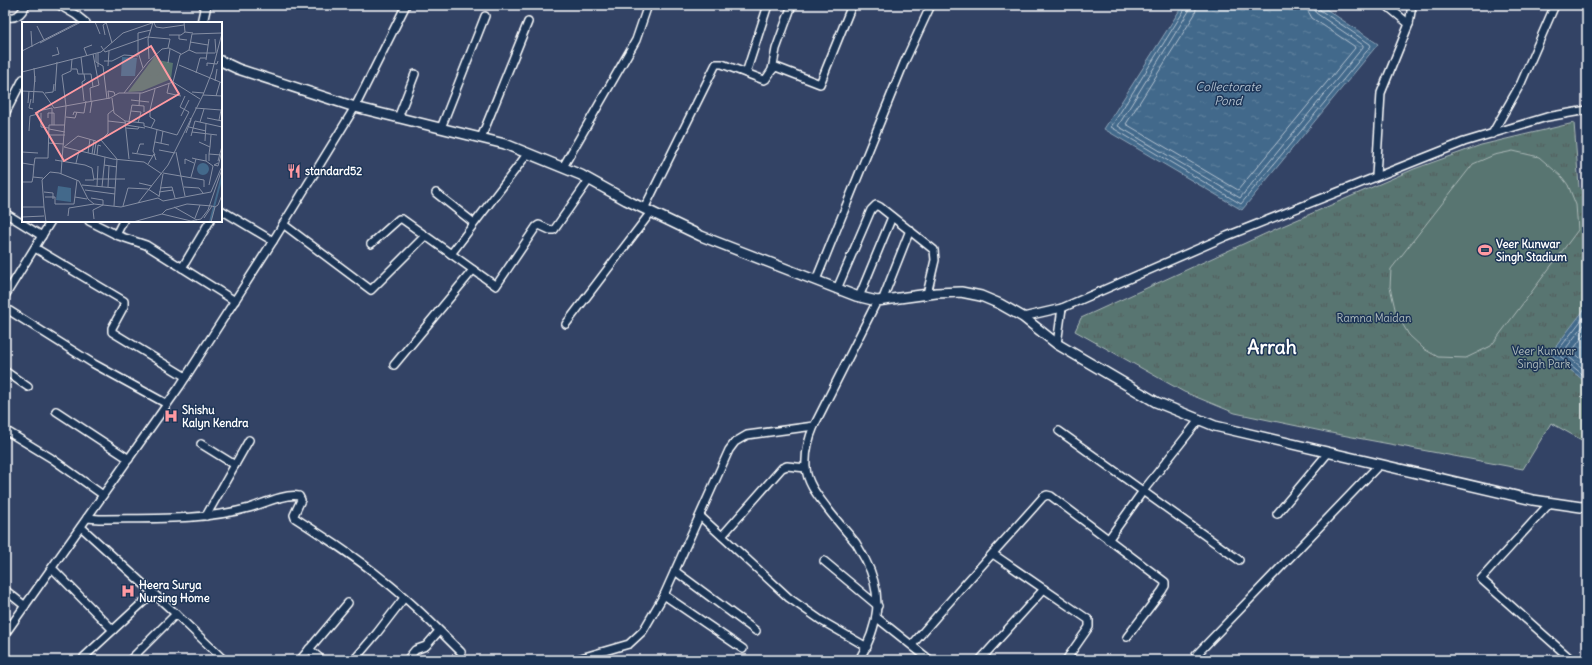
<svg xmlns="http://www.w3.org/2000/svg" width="1592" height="665" font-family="Delius,sans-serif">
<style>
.park{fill:url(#park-tufts);stroke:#acbab8}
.garden{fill:#587471;stroke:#acbab8}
.water{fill:url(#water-ripples);stroke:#8ea5b9}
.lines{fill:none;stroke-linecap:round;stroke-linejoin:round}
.shore{stroke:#b4c3d1;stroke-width:1}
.minor-casing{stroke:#fff;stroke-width:10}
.tertiary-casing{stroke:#fff;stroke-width:12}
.minor{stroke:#1d3557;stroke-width:7}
.tertiary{stroke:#1d3557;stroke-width:9}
.labels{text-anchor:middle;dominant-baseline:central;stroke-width:3;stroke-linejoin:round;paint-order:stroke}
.poi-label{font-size:11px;font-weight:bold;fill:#fff;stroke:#1d3557;text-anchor:start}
.park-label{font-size:11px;fill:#b4c0bf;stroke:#1d3557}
.water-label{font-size:12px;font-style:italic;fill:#b4c3d1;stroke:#1d3557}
.town-label{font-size:19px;font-weight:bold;fill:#fff;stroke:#1d3557}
.inset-river{fill:none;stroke:#43698b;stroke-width:2}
.inset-road{fill:none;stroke:#858ea3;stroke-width:1}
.view{fill:#ff9aa2;fill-opacity:0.15;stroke:#ff9aa2;stroke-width:2}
.inset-edge{fill:none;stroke:#fff;stroke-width:2}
</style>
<defs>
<pattern id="park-tufts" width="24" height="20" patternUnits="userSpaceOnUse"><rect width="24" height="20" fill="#587471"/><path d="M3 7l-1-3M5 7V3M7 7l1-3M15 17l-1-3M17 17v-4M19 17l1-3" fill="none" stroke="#515c5b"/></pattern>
<pattern id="water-ripples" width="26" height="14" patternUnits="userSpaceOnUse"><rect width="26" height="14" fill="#43698b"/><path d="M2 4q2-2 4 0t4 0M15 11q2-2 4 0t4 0" fill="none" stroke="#5f809c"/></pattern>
</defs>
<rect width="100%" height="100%" fill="#334365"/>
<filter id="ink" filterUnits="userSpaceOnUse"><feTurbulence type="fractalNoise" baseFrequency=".025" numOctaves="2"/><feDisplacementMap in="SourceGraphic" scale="8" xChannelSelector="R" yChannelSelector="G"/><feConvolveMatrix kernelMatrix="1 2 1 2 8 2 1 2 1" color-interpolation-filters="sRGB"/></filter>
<g filter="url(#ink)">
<path class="park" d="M1574 123 1579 187 1587 196V443L1551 423 1523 469 1331 433 1235 413 1184 392 1075 331 1081 318 1278 228 1414 169 1481 145Z"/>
<path class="garden" d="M1513 151 1539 157 1562 177 1568 185 1576 205 1578 230 1491 346 1466 358 1438 357 1424 349 1409 335 1396 313 1390 287 1391 269 1473 164 1494 155Z"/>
<g class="water">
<path d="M1183 5H1320L1378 44 1242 210 1104 129Z"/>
<path d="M1587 306V383L1550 354Z"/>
</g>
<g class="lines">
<g class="shore">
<path d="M1186 5 1185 9 1111 127 1241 204 1371 46 1370 44 1320 10 1318 5"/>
<path d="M1191 5 1189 11 1118 126 1240 198 1363 47V45L1316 13 1313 5"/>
<path d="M1197 5 1195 14 1126 124 1238 190 1355 48 1354 46 1312 18 1308 11 1307 5"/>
<path d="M1587 313 1556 353 1587 378"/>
<path d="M1587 321 1563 352 1587 372"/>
<path d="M1587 331 1572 351 1587 364"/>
</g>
<defs>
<g id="minor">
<path d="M59 5 76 15 86 23"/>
<path d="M1386 5 1409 24"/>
<path d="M5 16C16 20 21 14 26 5"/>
<path d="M772 70 776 49 792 5"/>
<path d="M746 73 768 5"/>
<path d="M5 114 23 79"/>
<path d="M398 118 415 74"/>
<path d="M441 128 485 16"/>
<path d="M1492 134 1521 83 1555 5"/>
<path d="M481 138 528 22"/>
<path d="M563 167 636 40 648 5"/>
<path d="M1376 176 1381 93 1409 24 1412 5"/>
<path d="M436 193 474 223"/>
<path d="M644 209 716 64H722L764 80 766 79 772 70 776 67 820 84 852 5"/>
<path d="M221 210 273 241"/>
<path d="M5 213 42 236"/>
<path d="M89 221 119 236 146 245 235 301"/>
<path d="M283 224 371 290 425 236"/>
<path d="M116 235 123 221"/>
<path d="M371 244 399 219H402L496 286 536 227 539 225 550 230H554L589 180"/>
<path d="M35 248 124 301V306L112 328V332L186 377"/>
<path d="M451 254 528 153"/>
<path d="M182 268 210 221"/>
<path d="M816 280 904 63 931 5"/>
<path d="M837 289 871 210 876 205 880 207 934 250 935 260 927 294"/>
<path d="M5 296 51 221"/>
<path d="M859 297 892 217"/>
<path d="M882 301 910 230"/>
<path d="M5 308 94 364 167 404"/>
<path d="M1023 317 1062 308 1227 236 1464 142 1547 117 1587 110"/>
<path d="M566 324 651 212"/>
<path d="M1057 344 1062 308"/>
<path d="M394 365 473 270"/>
<path d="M5 371 28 387"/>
<path d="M56 411 129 459"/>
<path d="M5 430 51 458 103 495"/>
<path d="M1059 431 1239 560"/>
<path d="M201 444 235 465"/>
<path d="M1550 503 1481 579 1572 660"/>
<path d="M1277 514 1328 453"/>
<path d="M206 516 249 440"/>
<path d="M700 516 789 598 822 621 867 647"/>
<path d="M87 518 99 519C147 518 203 521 249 508 262 504 286 493 299 496L301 500 294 515 295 518C326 538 357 558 385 581 412 602 436 627 461 652"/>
<path d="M81 527 176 614 224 660"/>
<path d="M722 536 782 468 787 466 806 468"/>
<path d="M1108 540 1143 491 1199 420"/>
<path d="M993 554 1089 620V627L1066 660"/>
<path d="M824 561 878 606"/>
<path d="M52 568 113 630"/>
<path d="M675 571 756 631"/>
<path d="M5 590 25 606"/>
<path d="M664 595 743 649"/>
<path d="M876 617 930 660"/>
<path d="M5 634 180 386 273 241 355 107 406 5"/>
<path d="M912 645C954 595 999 547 1043 497L1047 495 1051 496 1165 582V586L1162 591 1127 637"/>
<path d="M309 649 322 660"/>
<path d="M84 657 153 593"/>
<path d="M130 660 176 614"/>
<path d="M300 660 348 603"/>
<path d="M354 660 377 633 404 598"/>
<path d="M407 660 415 650 426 646 439 631"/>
<path d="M574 660 629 644 643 631 664 595 729 450 735 442 747 435 814 426"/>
<path d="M859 660C879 626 884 595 865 559 862 554 859 548 856 543 846 531 836 520 827 508 818 496 807 483 806 468 805 453 808 440 814 426L877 301"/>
<path d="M980 660 1044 589"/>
<path d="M1196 660V655L1199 652 1379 465"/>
</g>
<g id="tertiary">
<path d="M202 23 206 5"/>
<path d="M221 61 238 69 355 107 505 144 581 175 626 200 701 236 856 296 877 301 936 293 961 292 981 296 1000 304 1023 317 1057 344 1156 402 1215 426 1533 500 1581 507 1587 506"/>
</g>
</defs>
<use href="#minor" class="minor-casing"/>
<use href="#tertiary" class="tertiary-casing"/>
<use href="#minor" class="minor"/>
<use href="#tertiary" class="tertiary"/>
</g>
</g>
<defs>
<symbol id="restaurant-bare" viewBox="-9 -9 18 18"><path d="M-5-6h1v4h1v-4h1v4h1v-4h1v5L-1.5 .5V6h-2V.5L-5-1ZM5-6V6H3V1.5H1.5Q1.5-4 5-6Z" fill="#ff9aa2" stroke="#1d3557" stroke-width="2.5" paint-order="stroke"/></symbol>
<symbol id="stadium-bare" viewBox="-9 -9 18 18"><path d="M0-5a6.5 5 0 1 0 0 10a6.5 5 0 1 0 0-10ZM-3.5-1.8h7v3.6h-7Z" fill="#ff9aa2" stroke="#1d3557" stroke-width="2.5" paint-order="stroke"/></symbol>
<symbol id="hospital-bare" viewBox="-9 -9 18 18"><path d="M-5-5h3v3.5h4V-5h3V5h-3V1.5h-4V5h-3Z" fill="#ff9aa2" stroke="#1d3557" stroke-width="2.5" paint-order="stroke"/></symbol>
</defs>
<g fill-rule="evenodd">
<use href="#restaurant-bare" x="284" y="161" width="20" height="20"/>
<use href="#stadium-bare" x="1475" y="240" width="20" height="20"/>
<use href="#hospital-bare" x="161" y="406" width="20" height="20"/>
<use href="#hospital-bare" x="118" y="581" width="20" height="20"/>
</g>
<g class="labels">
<g class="poi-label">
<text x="305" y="171">standard52</text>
<text x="1496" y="244">Veer Kunwar<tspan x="1496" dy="13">Singh Stadium</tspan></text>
<text x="182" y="410">Shishu<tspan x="182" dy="13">Kalyn Kendra</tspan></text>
<text x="139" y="585">Heera Surya<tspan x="139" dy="13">Nursing Home</tspan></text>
</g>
<g class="park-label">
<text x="1374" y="318">Ramna Maidan</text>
<text x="1544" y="351">Veer Kunwar<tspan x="1544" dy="13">Singh Park</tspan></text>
</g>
<g class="water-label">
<text x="1228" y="86">Collectorate<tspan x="1228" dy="14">Pond</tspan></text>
</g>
<g class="town-label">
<text x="1272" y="347">Arrah</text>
</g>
</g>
<g transform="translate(22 22)">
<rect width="200" height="200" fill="#334365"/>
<path d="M133 34 136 38 151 41 149 57 120 69 106 70Z" fill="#587471"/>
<path d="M125 47a7 7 0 1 1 14 0a7 7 0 1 1-14 0Z" fill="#587471"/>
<path d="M100 35 115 36 113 54H99ZM175 147a6 6 0 1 1 12 0a6 6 0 1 1-12 0ZM36 164 49 166V180L34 178Z" fill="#43698b"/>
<path class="inset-river" d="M188 200 200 154"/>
<path class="inset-road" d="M73 0 78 12M84 0 90 21M162 0 163 10 171 11M132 1 134 5 141 6 162 3M15 4 22 18M9 9 10 25M83 13 81 3 84 1M147 13H159L163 10M157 13V17L165 18M193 17 194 31M168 20 186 23M18 21 59 0M79 24 83 30 125 15 148 17 146 26M167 28 174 31H193M0 29 57 0M74 32V40L81 44 85 77M30 34 37 32 35 25M65 34 62 26 70 23M59 35 61 52M127 37 126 17 131 0M184 38 187 17M82 39H90L102 33 116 34M146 41 148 27M157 43 198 60M86 44 87 29M185 44V41L195 42 196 39M76 45V31M12 46 13 60M121 46 116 30V11L129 8M50 47H55L56 52H69L71 65M0 50 79 30 101 11 133 0M174 51 178 36H184M193 59 195 47M151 60 178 77M147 62 145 71 159 74M0 69 21 70 32 86 88 76 97 71H120L151 60 158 33 167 28 170 12 200 11M33 69 35 40M170 70 182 71M23 71 31 70 32 62M102 71 126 40 140 27 147 26 159 32M181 73 190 50 200 11M163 74 158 85 167 90M194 74 198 60 200 61M90 76 92 91 103 99 107 137M9 77 7 86 11 87M87 77 86 69 92 70 93 73M109 78 127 80M62 79 60 60 63 58 62 52M69 79 68 66 77 63 71 32M6 81 7 69M11 81 13 54M117 84 118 71M30 86V103M173 86 199 88 197 98M91 88 86 92V111L79 118 95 137 92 184M109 89 119 90 116 101M19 91V105L27 106M68 91 70 79M51 93 52 90 62 91 64 79M159 94 167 78M44 95 53 96 55 90M26 96V91H32V103M185 96 200 99M86 99 104 101M103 99 122 101V104L155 113 167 90M107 99 110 83 122 84V90M178 100 182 87M104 103 123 106M167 105 184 109M104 106 116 107 117 105M129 106 133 98 128 95V88L133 67M27 107 43 110M7 109 8 94 16 92V89L30 86M170 110 195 113M164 111 169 98 168 96M27 113H43M169 114 173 99 200 105M183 119 184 101M133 120 147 123M177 120 188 125 187 132M26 121 42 122M139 121 141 109M42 125 91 137 122 140 140 152M42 125 56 114 74 119M188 125 189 113M137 128 153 131M0 130 16 131M154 130 163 174M66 131 68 117M110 131 131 134M115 131 118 122H122M70 132 72 118M72 133 74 121M75 133 76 123 79 124M133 133 131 129 135 108M174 137 184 139V132M33 138 63 143 70 146 72 158H63M184 139 191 144 187 163M187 139V132L199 133M196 139 200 124M0 141 12 143 11 155 21 156M54 141 57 129M196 141 192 143 196 144 199 133M126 142 132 132 134 138M163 142V137L172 141M12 143 13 136H26L27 103H43M82 143 95 145M141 151 182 158V165M39 152 44 84 40 53 49 49 50 37M169 155 174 137 170 136M72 157H103M0 160H10L11 155M117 161 130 164M60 163 93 166M75 164 76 144M80 165 83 135M86 165 87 144M162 165 177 166 181 171M138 166 150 165 153 176M63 168 93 172M22 170 31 171V177M137 170 151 168M23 175H33V182H52L55 158M53 175 65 177M137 175 141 152M69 176 81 178V183L71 188 72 197M116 181 146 143 181 73 200 74M101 184 106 166 126 167 137 174M0 185H22L24 200M22 185 20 158 28 150 37 151 57 159 66 177 72 182 99 185 136 176 141 179 189 170 200 144M152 185 175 198M193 185 196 183 200 173M140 192 144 188 165 182 190 184 193 185 189 200M46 194 47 186 72 182M0 195 22 194M173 196 178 183M182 196 190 184M111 200 140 192 169 199 179 197 186 188 200 147"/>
<path class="view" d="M129 24 157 72 42 139 14 91Z"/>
<rect width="200" height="200" class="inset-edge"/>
</g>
<rect width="1592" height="665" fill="none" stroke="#1d3557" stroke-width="20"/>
<rect x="10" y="10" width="1572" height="645" fill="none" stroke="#fff" stroke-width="1.5" filter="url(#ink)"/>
</svg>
